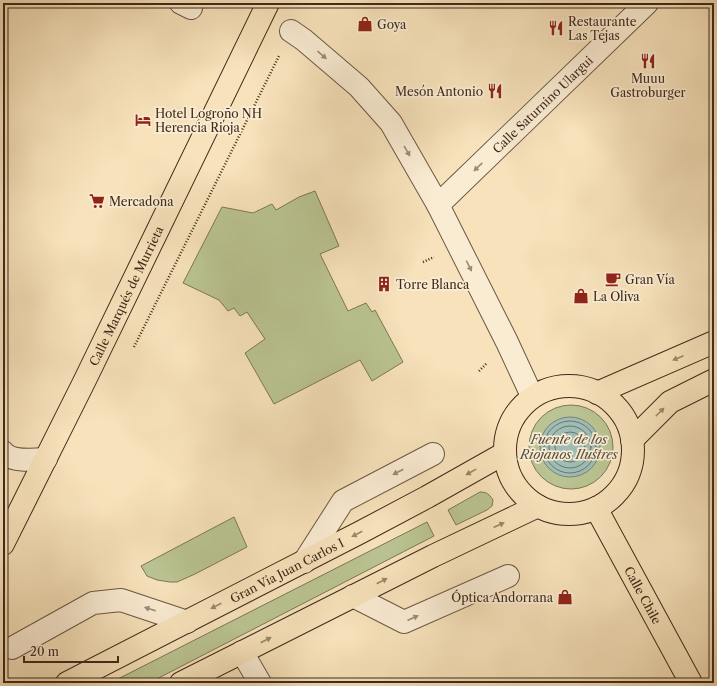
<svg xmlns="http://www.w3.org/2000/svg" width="717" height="686" font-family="'Libre Caslon Text',serif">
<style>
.green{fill:#bac492;stroke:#7c7756}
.water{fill:#9ebdb6;stroke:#788278}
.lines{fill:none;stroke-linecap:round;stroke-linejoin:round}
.shore{stroke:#6e7468;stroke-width:1}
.minor-casing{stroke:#6c5842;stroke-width:24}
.major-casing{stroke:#3e2a1a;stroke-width:24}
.path{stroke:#3e2a1a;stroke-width:2.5;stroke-dasharray:1 2;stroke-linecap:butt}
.minor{stroke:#faecd3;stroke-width:22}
.major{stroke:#f7e2bb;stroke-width:22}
.oneway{fill:#9c8b76}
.oneway2{fill:#9a866a}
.labels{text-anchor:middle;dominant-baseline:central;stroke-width:3.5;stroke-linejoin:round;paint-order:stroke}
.poi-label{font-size:12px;fill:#3e2a1a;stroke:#faecd3;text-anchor:start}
.street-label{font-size:12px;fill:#3e2a1a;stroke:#faecd3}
.water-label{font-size:13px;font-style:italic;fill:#564f41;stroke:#faecd3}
</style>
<rect width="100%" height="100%" fill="#f7e2bb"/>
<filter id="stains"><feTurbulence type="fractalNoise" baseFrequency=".005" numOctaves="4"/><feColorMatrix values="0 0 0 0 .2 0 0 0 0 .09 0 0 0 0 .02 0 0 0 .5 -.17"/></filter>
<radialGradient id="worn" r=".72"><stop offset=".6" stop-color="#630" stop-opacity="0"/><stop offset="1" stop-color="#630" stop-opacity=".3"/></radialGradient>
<g class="green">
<path d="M315 191 339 246 320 254 348 311 366 303 372 312 375 310 403 362 372 381 360 360 274 404 245 353 265 339 247 312 240 316 234 308 228 311 219 300 183 283 222 207 253 213 272 204 276 210 299 197Z"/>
<circle cx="571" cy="447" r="42"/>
<path d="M480 492C487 492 489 494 493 500L492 506 487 510 456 525 448 510Z"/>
<path d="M234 517 247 547 195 574 177 582H170L157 580 147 576 141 566Z"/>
<path d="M427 522 434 536 149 683H110Z"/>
</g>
<circle class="water" cx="570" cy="447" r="30"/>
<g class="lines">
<g class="shore">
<circle cx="570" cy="447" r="26"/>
<circle cx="570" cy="447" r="21"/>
<circle cx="570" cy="447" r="15"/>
</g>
<defs>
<g id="minor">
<path d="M181 3 191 8"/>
<path d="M291 31 304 40 359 87 391 123 438 205 507 342 532 396"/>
<path id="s1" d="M438 205 647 3"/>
<path d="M3 452C11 462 33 460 46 459"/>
<path d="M304 562 343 501 433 454"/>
<path d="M353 596 404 622 508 576"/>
<path d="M12 648 93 603 121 600 187 622"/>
<path d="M242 652 260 683"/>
</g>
<g id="major">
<circle cx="569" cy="450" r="64"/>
<path d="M597 393 714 342"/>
<path d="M632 440 670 402 714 380"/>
<path id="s2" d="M596 508 691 683"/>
<path id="s3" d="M3 544 85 380 268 3"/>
<path id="s4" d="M67 683 361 532 427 497 505 453"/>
<path d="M181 683 433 556 538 506"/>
</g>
</defs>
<use href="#minor" class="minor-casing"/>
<use href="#major" class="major-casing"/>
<g class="path">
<path d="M423 262 434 257"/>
<path d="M134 347 279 56"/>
<path d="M479 371 487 363"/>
</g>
<use href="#minor" class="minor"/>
<use href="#major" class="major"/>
</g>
<defs><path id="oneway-solid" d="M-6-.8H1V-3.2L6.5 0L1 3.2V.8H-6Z"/></defs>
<g class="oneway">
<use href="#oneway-solid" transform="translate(322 55) rotate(41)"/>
<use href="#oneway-solid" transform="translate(407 151) rotate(60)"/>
<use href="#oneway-solid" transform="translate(478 167) rotate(136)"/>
<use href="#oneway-solid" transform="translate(469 266) rotate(63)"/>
<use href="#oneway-solid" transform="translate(398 472) rotate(153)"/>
<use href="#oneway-solid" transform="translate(150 609) rotate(-162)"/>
<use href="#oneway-solid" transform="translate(413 618) rotate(-24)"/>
</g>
<g class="oneway2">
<use href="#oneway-solid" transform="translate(678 358) rotate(157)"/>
<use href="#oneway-solid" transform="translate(660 412) rotate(-45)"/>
<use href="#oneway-solid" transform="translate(471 472) rotate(151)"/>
<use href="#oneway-solid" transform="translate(499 525) rotate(-25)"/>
<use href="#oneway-solid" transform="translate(357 534) rotate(152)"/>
<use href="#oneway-solid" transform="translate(382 581) rotate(-27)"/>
<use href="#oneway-solid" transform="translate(216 606) rotate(153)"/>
<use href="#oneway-solid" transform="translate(266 640) rotate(-27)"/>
</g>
<defs>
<symbol id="shop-bare" viewBox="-9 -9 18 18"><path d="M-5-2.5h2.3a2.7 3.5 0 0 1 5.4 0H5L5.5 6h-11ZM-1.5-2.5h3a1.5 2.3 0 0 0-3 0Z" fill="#8f2418" stroke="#faecd3" stroke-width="2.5" paint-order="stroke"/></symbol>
<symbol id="restaurant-bare" viewBox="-9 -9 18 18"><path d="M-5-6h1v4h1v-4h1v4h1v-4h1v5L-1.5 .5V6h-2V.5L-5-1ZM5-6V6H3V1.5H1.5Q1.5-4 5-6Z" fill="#8f2418" stroke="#faecd3" stroke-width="2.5" paint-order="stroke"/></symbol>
<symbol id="hotel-bare" viewBox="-9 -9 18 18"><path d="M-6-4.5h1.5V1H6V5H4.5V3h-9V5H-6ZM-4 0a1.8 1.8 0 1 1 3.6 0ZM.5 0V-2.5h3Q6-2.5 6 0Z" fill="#8f2418" stroke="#faecd3" stroke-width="2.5" paint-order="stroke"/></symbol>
<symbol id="supermarket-bare" viewBox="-9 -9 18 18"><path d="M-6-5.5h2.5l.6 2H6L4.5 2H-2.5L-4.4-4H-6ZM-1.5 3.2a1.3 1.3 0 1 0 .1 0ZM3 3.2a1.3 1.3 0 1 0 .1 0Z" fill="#8f2418" stroke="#faecd3" stroke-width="2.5" paint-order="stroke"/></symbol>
<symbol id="cafe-bare" viewBox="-9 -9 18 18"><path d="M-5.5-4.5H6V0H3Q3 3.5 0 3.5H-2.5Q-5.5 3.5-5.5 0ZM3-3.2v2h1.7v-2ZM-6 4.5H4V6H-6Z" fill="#8f2418" stroke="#faecd3" stroke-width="2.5" paint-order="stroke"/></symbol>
<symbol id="building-bare" viewBox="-9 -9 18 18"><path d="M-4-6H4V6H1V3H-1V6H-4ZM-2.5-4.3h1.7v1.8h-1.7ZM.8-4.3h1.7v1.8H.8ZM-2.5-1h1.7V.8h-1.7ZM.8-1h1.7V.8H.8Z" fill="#8f2418" stroke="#faecd3" stroke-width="2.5" paint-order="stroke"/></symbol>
</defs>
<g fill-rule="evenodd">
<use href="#shop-bare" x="354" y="13" width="22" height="22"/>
<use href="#restaurant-bare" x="545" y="17" width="22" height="22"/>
<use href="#restaurant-bare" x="637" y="50" width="22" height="22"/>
<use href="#restaurant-bare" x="484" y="80" width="22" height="22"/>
<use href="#hotel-bare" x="132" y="109" width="22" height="22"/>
<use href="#supermarket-bare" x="86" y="190" width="22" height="22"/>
<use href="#cafe-bare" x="602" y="268" width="22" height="22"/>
<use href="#building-bare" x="373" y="273" width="22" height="22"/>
<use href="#shop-bare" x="570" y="285" width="22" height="22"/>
<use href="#shop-bare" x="554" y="586" width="22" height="22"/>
</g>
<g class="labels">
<g class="poi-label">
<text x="568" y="21">Restaurante<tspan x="568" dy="14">Las Tejas</tspan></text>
<text x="377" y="24">Goya</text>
<text x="648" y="78" text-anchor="middle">Muuu<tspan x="648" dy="14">Gastroburger</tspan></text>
<text x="483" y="91" text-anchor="end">Mesón Antonio</text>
<text x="155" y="113">Hotel Logroño NH<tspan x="155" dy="14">Herencia Rioja</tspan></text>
<text x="109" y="201">Mercadona</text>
<text x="625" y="279">Gran Vía</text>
<text x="396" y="284">Torre Blanca</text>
<text x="593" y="296">La Oliva</text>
<text x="553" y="597" text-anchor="end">Óptica Andorrana</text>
</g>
<g class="street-label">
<text stroke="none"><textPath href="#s1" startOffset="145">Calle Saturnino Ulargui</textPath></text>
<text stroke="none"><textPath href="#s3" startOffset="277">Calle Marqués de Murrieta</textPath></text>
<text stroke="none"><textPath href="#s4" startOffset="247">Gran Vía Juan Carlos I</textPath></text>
<text stroke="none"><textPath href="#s2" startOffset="99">Calle Chile</textPath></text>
</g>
<g class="water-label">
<text x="569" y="439">Fuente de los<tspan x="569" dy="15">Riojanos Ilustres</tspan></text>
</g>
</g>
<rect width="717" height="686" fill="none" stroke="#f7e2bb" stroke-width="16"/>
<rect x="4" y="4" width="709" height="678" fill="none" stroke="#3e2a1a" stroke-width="2"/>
<rect x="8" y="8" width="701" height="670" fill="none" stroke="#3e2a1a"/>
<path d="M24 656v6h94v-6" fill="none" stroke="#3e2a1a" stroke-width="2"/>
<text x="30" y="656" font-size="12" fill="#3e2a1a" stroke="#faecd3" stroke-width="3" paint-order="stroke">20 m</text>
<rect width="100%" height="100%" filter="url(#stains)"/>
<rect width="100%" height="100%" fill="url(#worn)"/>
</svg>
